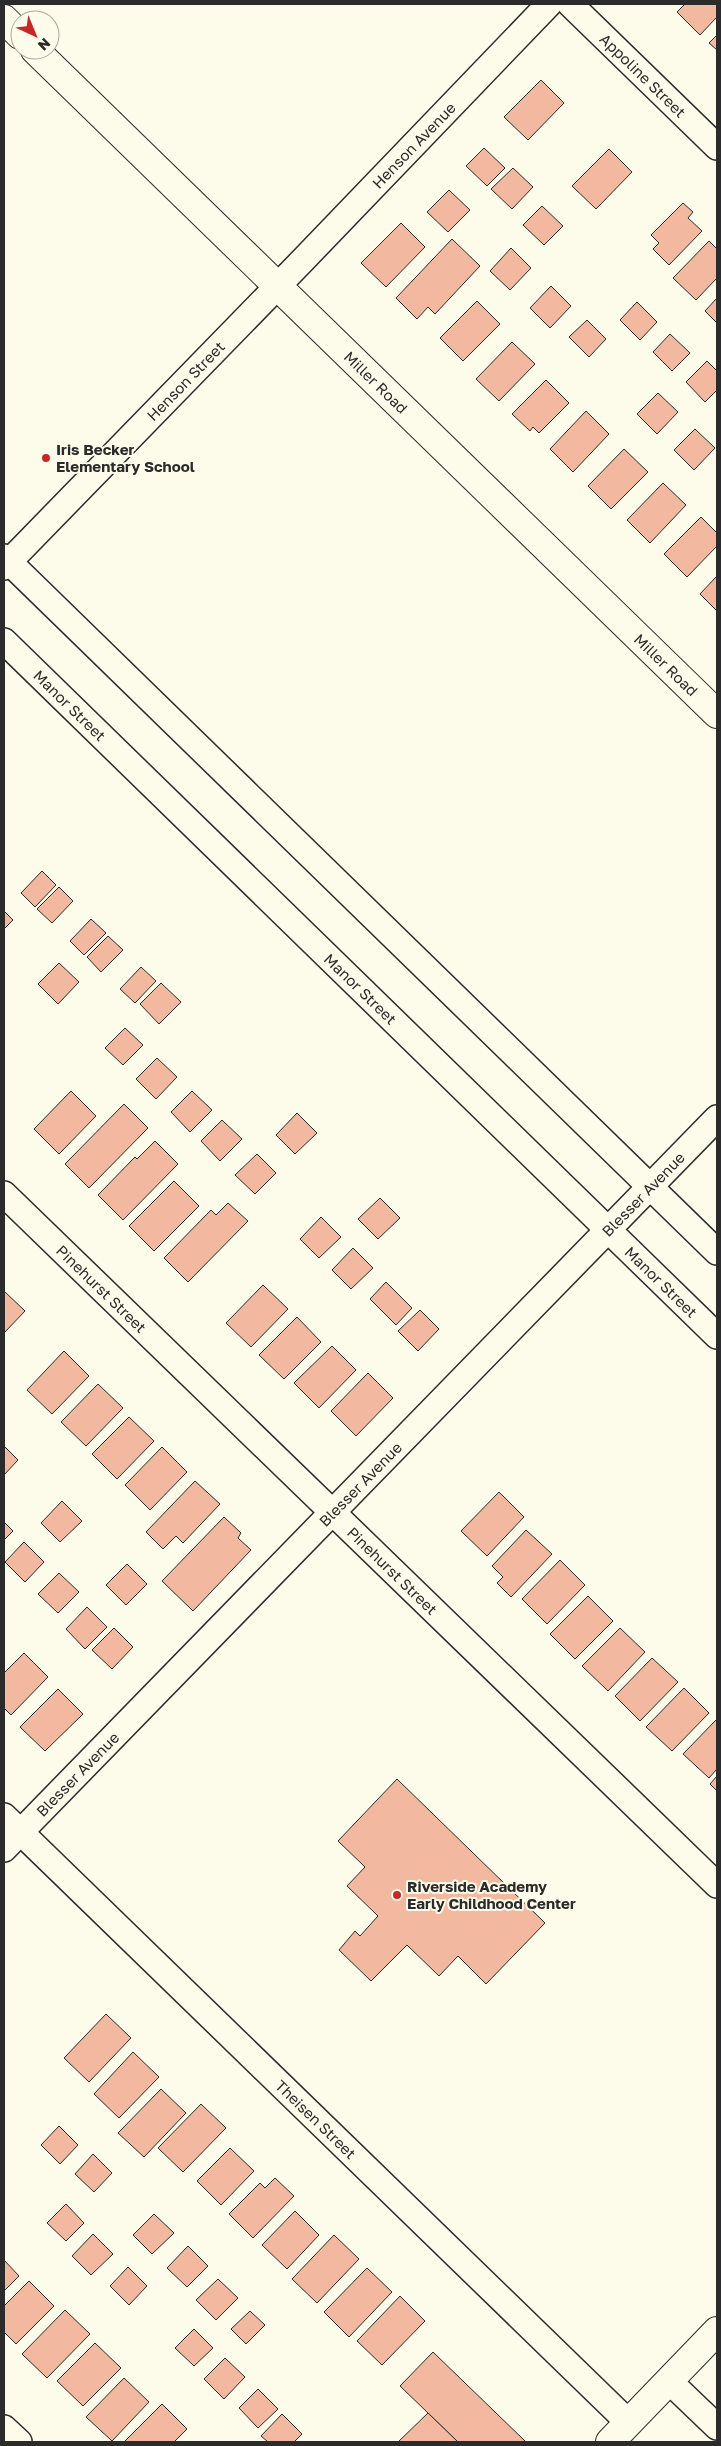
<svg xmlns="http://www.w3.org/2000/svg" width="721" height="2446" font-family="'Golos Text',sans-serif">
<style>
.building{fill:#f2b8a0;stroke:#2b2b2b}
.lines{fill:none;stroke-linecap:round;stroke-linejoin:round}
.street-casing{stroke:#2b2b2b;stroke-width:28}
.secondary-casing{stroke:#2b2b2b;stroke-width:30}
.street{stroke:#fdfbea;stroke-width:25}
.secondary{stroke:#fdfbea;stroke-width:28}
.poi-dot{fill:#c62828;stroke:#fdfbea;stroke-width:2}
.labels{text-anchor:middle;dominant-baseline:central;stroke-width:4;stroke-linejoin:round;paint-order:stroke}
.street-label{font-size:15px;fill:#2b2b2b;stroke:#fdfbea}
.poi-label{font-size:15px;font-weight:bold;fill:#2b2b2b;stroke:#fdfbea;text-anchor:start}
</style>
<rect width="100%" height="100%" fill="#fdfbea"/>
<g class="building">
<path d="M685 4H717V17L700 35 677 12Z"/>
<path d="M717 35V50L709 43Z"/>
<path d="M541 80 564 103 528 140 504 117Z"/>
<path d="M484 148 505 168 487 186 466 166Z"/>
<path d="M609 149 632 172 596 209 572 186Z"/>
<path d="M513 168 533 187 512 209 491 189Z"/>
<path d="M449 190 470 210 448 232 427 212Z"/>
<path d="M683 203 693 212 688 218 702 231 669 265 653 249 659 243 651 235Z"/>
<path d="M542 206 563 226 544 245 523 225Z"/>
<path d="M401 223 425 247 386 287 361 263Z"/>
<path d="M452 239 480 266 435 314 428 307 417 319 396 298Z"/>
<path d="M709 241 717 249V278L696 300 673 278Z"/>
<path d="M511 248 531 268 510 290 490 271Z"/>
<path d="M551 286 571 306 550 328 530 308Z"/>
<path d="M717 298V323L705 311Z"/>
<path d="M477 301 500 324 463 361 440 338Z"/>
<path d="M637 302 657 322 640 340 620 320Z"/>
<path d="M587 320 606 339 589 357 569 337Z"/>
<path d="M670 334 690 353 672 371 653 352Z"/>
<path d="M512 342 535 364 499 401 476 379Z"/>
<path d="M707 361 717 371V390L705 402 686 382Z"/>
<path d="M546 380 569 403 539 433 533 427 530 431 512 414Z"/>
<path d="M658 393 678 412 657 434 637 414Z"/>
<path d="M586 411 609 434 573 472 550 449Z"/>
<path d="M695 429 715 448 694 470 674 450Z"/>
<path d="M624 449 648 472 611 509 588 486Z"/>
<path d="M663 483 686 505 650 543 627 520Z"/>
<path d="M701 517 717 533V546L687 577 664 554Z"/>
<path d="M717 576V611L700 594Z"/>
<path d="M42 871 56 885 35 907 21 893Z"/>
<path d="M59 887 73 901 52 923 37 909Z"/>
<path d="M4 911 13 920 4 929Z"/>
<path d="M91 919 106 933 84 955 70 941Z"/>
<path d="M108 936 123 950 101 972 87 957Z"/>
<path d="M59 963 79 982 58 1004 38 984Z"/>
<path d="M141 967 156 981 135 1003 120 989Z"/>
<path d="M161 983 181 1002 159 1024 140 1004Z"/>
<path d="M125 1028 143 1045 123 1065 105 1048Z"/>
<path d="M157 1058 177 1077 156 1099 136 1079Z"/>
<path d="M71 1091 96 1116 59 1154 34 1129Z"/>
<path d="M192 1091 212 1110 190 1132 171 1112Z"/>
<path d="M124 1104 148 1128 89 1188 65 1164Z"/>
<path d="M297 1113 317 1133 295 1154 276 1135Z"/>
<path d="M222 1120 242 1139 220 1161 201 1141Z"/>
<path d="M155 1141 178 1164 123 1220 98 1195 135 1157 137 1159Z"/>
<path d="M257 1154 276 1173 255 1194 235 1175Z"/>
<path d="M174 1181 199 1206 154 1251 129 1226Z"/>
<path d="M380 1198 400 1218 378 1239 358 1219Z"/>
<path d="M228 1203 248 1221 188 1282 164 1258 211 1210 216 1215Z"/>
<path d="M321 1217 341 1237 319 1258 300 1239Z"/>
<path d="M353 1248 373 1268 351 1289 332 1270Z"/>
<path d="M386 1282 412 1308 396 1325 370 1299Z"/>
<path d="M263 1285 288 1309 251 1347 226 1323Z"/>
<path d="M4 1291 25 1311 4 1333Z"/>
<path d="M420 1310 439 1329 418 1351 398 1331Z"/>
<path d="M297 1317 321 1342 284 1379 259 1355Z"/>
<path d="M332 1346 356 1370 319 1408 294 1383Z"/>
<path d="M64 1351 89 1376 52 1414 27 1390Z"/>
<path d="M368 1373 393 1398 356 1436 331 1411Z"/>
<path d="M98 1384 123 1408 86 1446 61 1422Z"/>
<path d="M129 1417 154 1441 117 1479 92 1454Z"/>
<path d="M4 1446 18 1460 4 1475Z"/>
<path d="M162 1447 187 1472 150 1510 125 1485Z"/>
<path d="M195 1481 220 1504 183 1543 176 1536 163 1549 146 1532Z"/>
<path d="M499 1492 524 1517 487 1556 461 1531Z"/>
<path d="M62 1501 82 1521 60 1542 41 1523Z"/>
<path d="M224 1517 241 1533 238 1538 251 1550 193 1611 162 1581Z"/>
<path d="M4 1522 13 1531 4 1540Z"/>
<path d="M526 1530 552 1554 511 1597 497 1583 503 1577 492 1566Z"/>
<path d="M24 1542 44 1562 25 1582 5 1562Z"/>
<path d="M560 1560 585 1585 547 1624 522 1599Z"/>
<path d="M127 1564 147 1584 126 1605 106 1585Z"/>
<path d="M59 1573 79 1592 58 1613 38 1594Z"/>
<path d="M588 1596 613 1621 575 1659 550 1634Z"/>
<path d="M87 1607 107 1627 85 1649 66 1629Z"/>
<path d="M114 1628 133 1647 112 1669 92 1650Z"/>
<path d="M620 1628 645 1652 608 1691 582 1666Z"/>
<path d="M24 1653 48 1677 11 1715 4 1708V1673Z"/>
<path d="M652 1658 678 1682 640 1721 615 1696Z"/>
<path d="M684 1688 709 1713 672 1751 646 1727Z"/>
<path d="M58 1689 83 1714 45 1751 20 1727Z"/>
<path d="M717 1719V1769L709 1778 683 1754Z"/>
<path d="M717 1776V1791L710 1784Z"/>
<path d="M397 1779 545 1923 486 1984 458 1956 439 1976 407 1945 371 1981 339 1950 355 1931 360 1936 378 1916 347 1886 365 1867 338 1841Z"/>
<path d="M106 2014 131 2038 89 2082 64 2058Z"/>
<path d="M133 2052 159 2077 119 2118 94 2094Z"/>
<path d="M161 2089 186 2113 144 2157 118 2133Z"/>
<path d="M201 2104 226 2128 183 2172 158 2148Z"/>
<path d="M59 2126 78 2145 60 2164 41 2145Z"/>
<path d="M230 2148 254 2171 221 2205 197 2181Z"/>
<path d="M93 2154 112 2173 94 2192 75 2174Z"/>
<path d="M275 2178 294 2196 253 2238 229 2214 260 2183 265 2188Z"/>
<path d="M66 2204 84 2223 66 2241 47 2223Z"/>
<path d="M295 2211 319 2235 287 2269 262 2245Z"/>
<path d="M154 2214 174 2233 152 2254 133 2235Z"/>
<path d="M93 2234 113 2254 91 2275 72 2256Z"/>
<path d="M334 2235 359 2259 317 2303 292 2279Z"/>
<path d="M188 2246 208 2266 187 2287 167 2268Z"/>
<path d="M4 2260 19 2276 4 2291Z"/>
<path d="M128 2267 147 2286 129 2305 110 2286Z"/>
<path d="M367 2268 392 2292 349 2337 324 2312Z"/>
<path d="M218 2279 238 2298 216 2320 196 2300Z"/>
<path d="M29 2281 54 2306 16 2344 4 2332V2306Z"/>
<path d="M400 2296 425 2321 382 2365 357 2341Z"/>
<path d="M65 2310 90 2334 47 2378 22 2354Z"/>
<path d="M250 2311 265 2325 246 2344 231 2329Z"/>
<path d="M194 2329 213 2348 194 2366 175 2348Z"/>
<path d="M95 2343 121 2368 83 2406 57 2381Z"/>
<path d="M433 2352 525 2441 524 2442H458L400 2386Z"/>
<path d="M225 2358 245 2377 224 2399 204 2379Z"/>
<path d="M124 2378 149 2402 112 2441 86 2417Z"/>
<path d="M258 2389 278 2409 258 2428 239 2408Z"/>
<path d="M162 2404 187 2429 174 2442H124Z"/>
<path d="M428 2413 458 2442H398Z"/>
<path d="M282 2414 302 2434 294 2442H268L261 2436Z"/>
</g>
<g class="lines">
<defs>
<g id="street">
<path id="s1" d="M570 4 717 147"/>
<path d="M4 557 717 1252"/>
<path id="s2" d="M4 567 303 260 549 4"/>
<path id="s3" d="M4 641 717 1336"/>
<path id="s4" d="M4 1194 717 1885"/>
<path id="s5" d="M4 1816 629 2423"/>
<path id="s6" d="M4 1849 717 1118"/>
<path d="M669 2381 717 2427"/>
<path d="M4 2428 19 2442"/>
</g>
<g id="secondary">
<path d="M4 19 20 35"/>
<path id="s7" d="M35 50 717 714"/>
<path d="M610 2442 717 2331"/>
</g>
</defs>
<use href="#street" class="street-casing"/>
<use href="#secondary" class="secondary-casing"/>
<use href="#street" class="street"/>
<use href="#secondary" class="secondary"/>
</g>
<g class="poi-dot">
<circle cx="46" cy="458" r="5"/>
<circle cx="397" cy="1895" r="5"/>
</g>
<g class="labels">
<g class="street-label">
<text stroke="none"><textPath href="#s1" startOffset="102">Appoline Street</textPath></text>
<text stroke="none"><textPath href="#s2" startOffset="588">Henson Avenue</textPath></text>
<text stroke="none"><textPath href="#s2" startOffset="260">Henson Street</textPath></text>
<text stroke="none"><textPath href="#s7" startOffset="476">Miller Road</textPath></text>
<text stroke="none"><textPath href="#s7" startOffset="881">Miller Road</textPath></text>
<text stroke="none"><textPath href="#s3" startOffset="92">Manor Street</textPath></text>
<text stroke="none"><textPath href="#s3" startOffset="498">Manor Street</textPath></text>
<text stroke="none"><textPath href="#s6" startOffset="915">Blesser Avenue</textPath></text>
<text stroke="none"><textPath href="#s3" startOffset="918">Manor Street</textPath></text>
<text stroke="none"><textPath href="#s4" startOffset="136">Pinehurst Street</textPath></text>
<text stroke="none"><textPath href="#s6" startOffset="510">Blesser Avenue</textPath></text>
<text stroke="none"><textPath href="#s4" startOffset="541">Pinehurst Street</textPath></text>
<text stroke="none"><textPath href="#s6" startOffset="105">Blesser Avenue</textPath></text>
<text stroke="none"><textPath href="#s5" startOffset="435">Theisen Street</textPath></text>
</g>
<g class="poi-label">
<text x="56" y="449">Iris Becker<tspan x="56" dy="17">Elementary School</tspan></text>
<text x="407" y="1886">Riverside Academy<tspan x="407" dy="17">Early Childhood Center</tspan></text>
</g>
</g>
<rect width="721" height="2446" fill="none" stroke="#2b2b2b" stroke-width="10"/>
<g transform="translate(35 35) rotate(136)"><circle r="24" fill="#fdfbea" stroke="#a9a89e"/>
<path d="M0-4L9 19L0 12L-9 19Z" fill="#c62828"/>
<text y="-8" font-size="14" font-weight="bold" text-anchor="middle" fill="#2b2b2b">N</text>
</g>
</svg>
